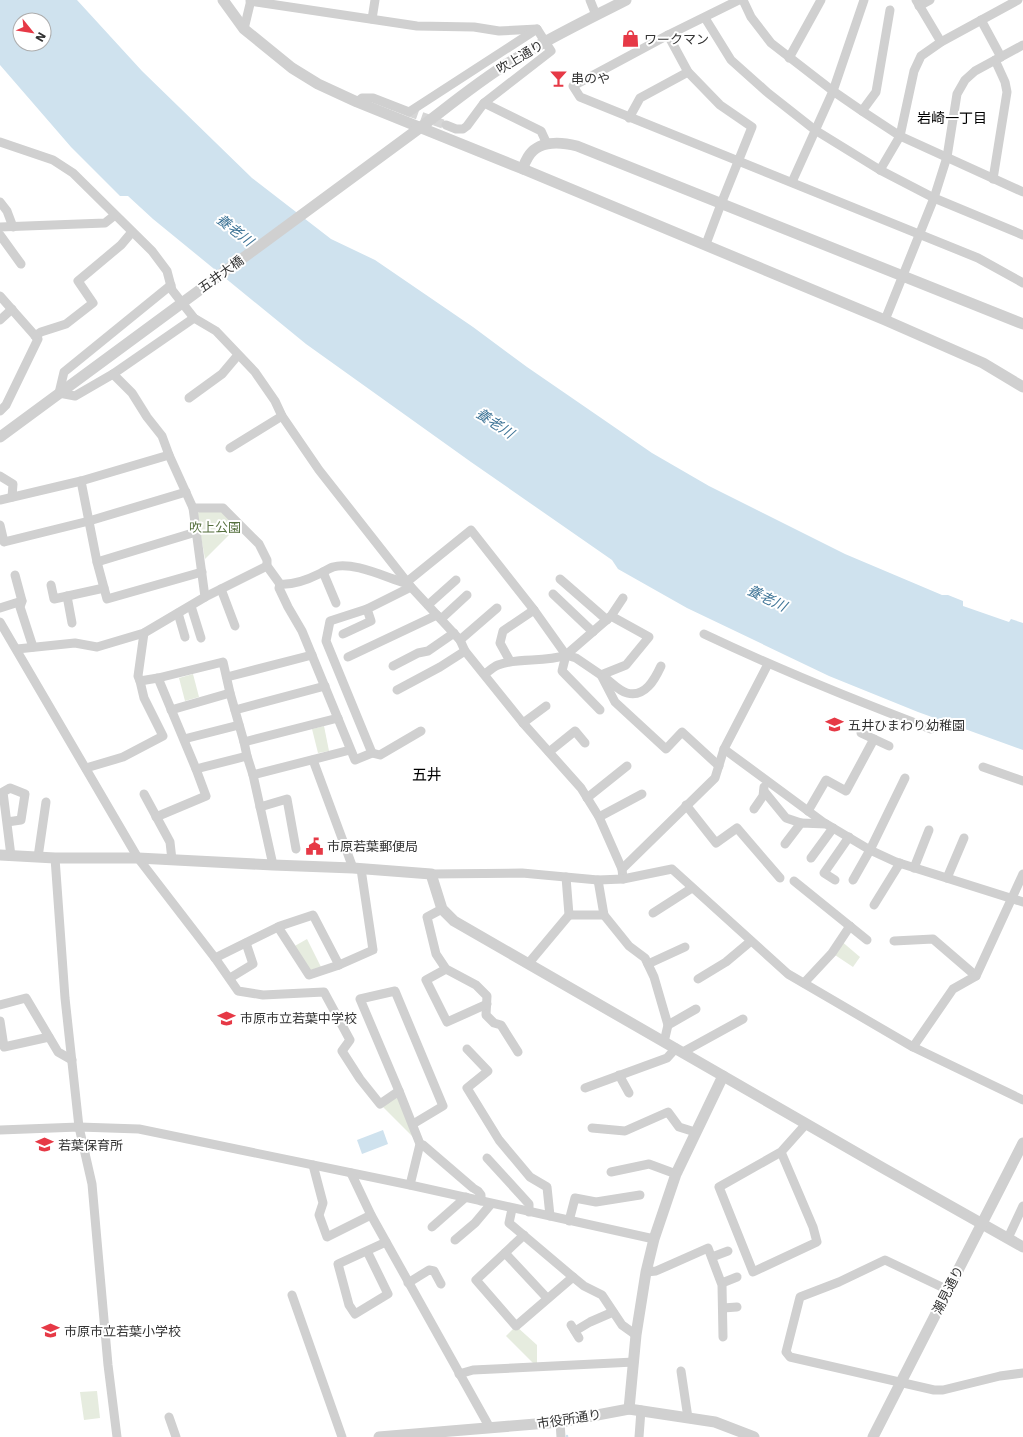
<svg xmlns="http://www.w3.org/2000/svg" width="1023" height="1437" font-family="'DejaVu Sans','Noto Sans JP',sans-serif">
<style>
.green{fill:#e6ecdf}
.water{fill:#cfe2ee;fill-rule:evenodd}
.lines{fill:none;stroke-linecap:round;stroke-linejoin:round}
.stream{stroke:#cfe2ee;stroke-width:2.5}
.minor-tunnel{stroke:#d6d6d6;stroke-width:9;stroke-dasharray:9 4.5;stroke-linecap:butt}
.minor{stroke:#d0d0d0;stroke-width:9}
.tertiary{stroke:#d0d0d0;stroke-width:11}
.labels{text-anchor:middle;dominant-baseline:central;stroke-width:4;stroke-linejoin:round;paint-order:stroke}
.poi-label{font-size:13px;fill:#333;stroke:#fff;text-anchor:start}
.street-label{font-size:13px;fill:#333;stroke:#fff}
.park-label{font-size:13px;fill:#56703f;stroke:#fff}
.neighbourhood-label{font-size:14px;fill:#000;stroke:#fff}
.water-label{font-size:14px;font-style:italic;fill:#3f7597;stroke:#fff}
.quarter-label{font-size:15px;fill:#000;stroke:#fff}
</style>
<rect width="100%" height="100%" fill="#fff"/>
<g class="green">
<path d="M219 511 223 513 237 527 205 559 197 514 199 512Z"/>
<path d="M193 674 199 697 185 701 179 678Z"/>
<path d="M324 726 329 751 318 753 312 729Z"/>
<path d="M307 939 321 967 313 971 309 970 293 947Z"/>
<path d="M840 940 860 957 853 967 832 953Z"/>
<path d="M399 1091 420 1144 380 1104Z"/>
<path d="M516 1326 537 1345V1367L506 1336Z"/>
<path d="M97 1391 100 1418 84 1420 80 1392Z"/>
</g>
<g class="water">
<path d="M0 0H77L142 71 252 178 331 239 375 260 473 327 527 367 652 453 709 486 845 554 942 595H948L963 601V606L1009 622 1011 619 1023 623V750L918 712 829 676 687 608 618 569 612 560 471 462 306 344 153 219 128 196H120L71 147 0 65ZM20 20H44V44H20Z"/>
<path d="M383 1130 388 1144 362 1154 357 1140Z"/>
</g>
<g class="lines">
<path class="stream" d="M567 1436V1437"/>
<path class="minor-tunnel" d="M409 112 446 125"/>
<g class="minor">
<path d="M590 0 596 15"/>
<path d="M739 0 668 35 573 86 580 97 978 258 1023 283"/>
<path d="M743 0 751 17 771 43 833 91 862 111 900 136 1023 192"/>
<path d="M916 0 941 42"/>
<path d="M250 1 417 26 474 27 499 31 537 29 551 51 484 103 467 126 463 129H456L446 125"/>
<path d="M919 6 930 0"/>
<path d="M705 18 731 60 768 93 815 130 880 170 934 198 1023 235"/>
<path d="M372 19 375 0"/>
<path d="M981 20 1001 57"/>
<path d="M244 29 251 0"/>
<path d="M668 35 688 72 720 105 752 127 721 204 706 244"/>
<path d="M789 58 821 0"/>
<path d="M357 102 362 98H373L409 112 537 29"/>
<path d="M484 103 541 131 547 144"/>
<path d="M862 111 876 92 890 10"/>
<path d="M629 118 640 98 688 72"/>
<path d="M0 142 53 160 73 173 152 251 167 271 172 290 194 318 216 331 255 372 275 401 282 416 319 470 411 587 460 640 465 651 523 723 581 788 599 817 622 869 623 879"/>
<path d="M880 170 900 136 914 71 921 56 941 42 1018 0"/>
<path d="M993 179 1007 92 1005 82 995 60"/>
<path d="M792 182 833 91 864 0"/>
<path d="M0 202 7 211 13 227"/>
<path d="M0 227 105 223 115 215"/>
<path d="M0 235 21 264"/>
<path d="M171 285 64 372 59 393 75 396 113 374 194 318"/>
<path d="M0 296 38 339 6 405 0 411"/>
<path d="M0 320 12 309"/>
<path d="M885 320 934 198 947 157 957 94 965 80 975 71 1023 45"/>
<path d="M35 336 41 332 66 324 93 303 78 281 121 245 132 232"/>
<path d="M113 374 132 393 147 417 162 436 169 455 193 508 205 597"/>
<path d="M189 398 222 374 238 355"/>
<path d="M230 448 282 416"/>
<path d="M0 476 13 484 12 497"/>
<path d="M81 481 97 562 107 599 202 572"/>
<path d="M0 500 81 481 169 455"/>
<path d="M193 508H223L259 544 267 560V566L280 584C293 585 307 580 319 574 323 572 328 569 333 567 352 561 385 577 405 583L408 581 471 530 534 610 566 655 576 658 601 675 615 702 666 749 682 732 719 766"/>
<path d="M0 525 4 542 89 521 186 492"/>
<path d="M97 562 196 532"/>
<path d="M323 572 336 603"/>
<path d="M15 575 22 601 20 607 33 647"/>
<path d="M560 579 607 620"/>
<path d="M280 584 279 588 288 607 302 631 355 760 372 753 380 755 421 731"/>
<path d="M51 585 54 599 104 588"/>
<path d="M221 589 235 626"/>
<path d="M553 594 593 632"/>
<path d="M67 596 72 623"/>
<path d="M428 605 456 580"/>
<path d="M191 606 201 638"/>
<path d="M0 608 22 601"/>
<path d="M367 609 330 621 326 641 372 753"/>
<path d="M178 613 185 637"/>
<path d="M441 619 467 595"/>
<path d="M0 622 138 858 215 958 238 991 263 995 324 992 350 1040 342 1051 360 1079 380 1104 399 1091 420 1144 410 1185"/>
<path d="M144 633 138 676 140 681 158 678 223 662 230 693 244 742 247 756 253 775 273 865"/>
<path d="M343 634 371 621 367 609 411 587"/>
<path d="M704 634C778 669 854 700 931 729"/>
<path d="M460 640 497 608"/>
<path d="M17 649 75 643 97 647 144 633 205 597 267 566"/>
<path d="M566 655 562 671 600 710"/>
<path d="M348 657 437 615"/>
<path d="M510 661 500 643 503 631 534 610"/>
<path d="M393 666 418 653 428 651 454 633"/>
<path d="M485 674C489 671 493 667 498 665 519 657 544 663 566 655L611 616 623 598"/>
<path d="M601 675 626 665 649 637 611 616"/>
<path d="M227 677 312 655"/>
<path d="M604 677C611 682 619 691 627 693 645 698 655 679 661 666"/>
<path d="M397 690 440 667 465 651"/>
<path d="M171 710 230 693"/>
<path d="M235 710 325 686"/>
<path d="M523 723 546 706"/>
<path d="M861 733 889 746"/>
<path d="M184 739 239 725"/>
<path d="M244 742 338 718"/>
<path d="M724 749 823 822 870 850 896 862 1023 902"/>
<path d="M549 752 575 731 585 743"/>
<path d="M313 760 353 868"/>
<path d="M983 767 1023 781"/>
<path d="M86 768 123 757 163 736 144 698 140 681"/>
<path d="M196 769 247 756"/>
<path d="M253 775 350 750"/>
<path d="M764 791 786 818 801 823"/>
<path d="M144 794 170 842 172 860"/>
<path d="M587 798 627 766"/>
<path d="M686 805 716 843 737 828 780 878"/>
<path d="M260 807 287 799 296 849"/>
<path d="M754 809 763 796 764 787"/>
<path d="M808 811 826 780 846 791 874 739"/>
<path d="M156 817 206 796 196 769 158 678"/>
<path d="M599 817 642 794"/>
<path d="M7 822 21 820 25 794 10 788 3 792 11 856"/>
<path d="M785 844 801 823 826 824"/>
<path d="M38 857 46 802"/>
<path d="M55 858 65 998 79 1127 92 1184 108 1365 117 1437"/>
<path d="M811 858 833 828"/>
<path d="M914 868 929 830"/>
<path d="M622 869 715 778 724 749 768 664"/>
<path d="M431 874 522 873 598 880 623 879 672 869 788 974 913 1047 1023 1100"/>
<path d="M947 878 964 838"/>
<path d="M598 880 604 915 629 946 645 958 654 977 668 1025 664 1042"/>
<path d="M835 880 824 873 849 837"/>
<path d="M853 880 870 850 905 778"/>
<path d="M794 881 867 940"/>
<path d="M874 905 900 863"/>
<path d="M442 909 427 917 436 954 446 969 476 985 487 996 486 1015 494 1023 501 1025 518 1052"/>
<path d="M653 913 692 888"/>
<path d="M569 915H604"/>
<path d="M278 927 309 975 339 965"/>
<path d="M894 941 933 939 976 976"/>
<path d="M215 958 280 926 313 915 339 965 373 950 361 869"/>
<path d="M528 964 569 915 566 877"/>
<path d="M648 964 685 947"/>
<path d="M446 969 426 980 447 1022 487 1004"/>
<path d="M230 978 253 964 246 943"/>
<path d="M698 979 726 962 751 941"/>
<path d="M804 983 832 953 850 926"/>
<path d="M0 1005 26 998 58 1052 72 1060"/>
<path d="M0 1021 4 1047 49 1037"/>
<path d="M668 1025 696 1009"/>
<path d="M913 1047 953 989 976 976 1023 874"/>
<path d="M467 1049 488 1071 467 1088 499 1140 530 1177 547 1187 550 1216"/>
<path d="M683 1052 743 1019"/>
<path d="M619 1075 629 1093"/>
<path d="M585 1088 667 1058 676 1048"/>
<path d="M399 1091 360 999 395 991 443 1106 413 1124"/>
<path d="M592 1128 625 1131 668 1112 679 1127 695 1132"/>
<path d="M0 1130 79 1127 139 1129 410 1185 654 1239"/>
<path d="M420 1144 423 1145 473 1188 478 1191 481 1195V1201"/>
<path d="M781 1152 813 1227 817 1242 753 1272 719 1187 781 1152 806 1124"/>
<path d="M487 1158 529 1204V1212"/>
<path d="M313 1165 323 1203 319 1215 327 1237 371 1215"/>
<path d="M611 1172 649 1164 676 1174"/>
<path d="M351 1173 371 1215 490 1428"/>
<path d="M512 1209 509 1223 573 1277 584 1286 602 1295 622 1325 636 1335"/>
<path d="M569 1221 575 1198 596 1202 640 1195"/>
<path d="M432 1227 466 1197"/>
<path d="M524 1235 476 1280 516 1326 573 1277"/>
<path d="M1008 1238 1023 1206"/>
<path d="M455 1240 475 1223 491 1204"/>
<path d="M367 1251 388 1294 355 1314 349 1305 338 1264 386 1242"/>
<path d="M505 1253 547 1298"/>
<path d="M712 1257 728 1251"/>
<path d="M646 1272 656 1271 708 1248 722 1285 723 1337"/>
<path d="M408 1283 429 1270 434 1271 441 1284"/>
<path d="M722 1283 737 1277"/>
<path d="M948 1290 885 1260 839 1282 800 1297 786 1352 790 1357 934 1390H943L1000 1376 1023 1373"/>
<path d="M292 1295 342 1437"/>
<path d="M723 1308 737 1307"/>
<path d="M571 1325 579 1338"/>
<path d="M575 1331 590 1322 613 1312"/>
<path d="M681 1371 688 1418"/>
<path d="M459 1374 473 1370 634 1362"/>
<path d="M169 1417 176 1437"/>
<path d="M560 1422 561 1437"/>
<path d="M639 1437 641 1410"/>
</g>
<g class="tertiary">
<path d="M223 0 244 29 292 68 318 84 357 102 523 169 885 320 983 363 1023 387"/>
<path d="M523 169C524 165 526 160 528 157 538 140 561 142 577 146L1023 324"/>
<path d="M0 437 421 127C450 105 479 81 510 62 547 39 587 20 626 0"/>
<path d="M0 855 55 858H138L273 865 353 868 431 874 442 909 454 921 883 1168 1023 1247"/>
<path d="M629 1409 636 1335 646 1272 654 1239 676 1174 723 1076"/>
<path d="M379 1437 560 1422 629 1409 715 1422 754 1437"/>
<path d="M873 1437 1023 1143"/>
</g>
</g>
<defs>
<symbol id="shop-bare" viewBox="-9 -9 18 18"><path d="M-5-2.5h2.3a2.7 3.5 0 0 1 5.4 0H5L5.5 6h-11ZM-1.5-2.5h3a1.5 2.3 0 0 0-3 0Z" fill="#e63946" stroke="#fff" stroke-width="2.5" paint-order="stroke"/></symbol>
<symbol id="bar-bare" viewBox="-9 -9 18 18"><path d="M-6-5H6L.8 .8V4.5H3.5V6h-7V4.5H-.8V.8Z" fill="#e63946" stroke="#fff" stroke-width="2.5" paint-order="stroke"/></symbol>
<symbol id="school-bare" viewBox="-9 -9 18 18"><path d="M0-5L7-2L0 1L-7-2ZM-4 1L0 2.5L4 1V4Q0 6-4 4Z" fill="#e63946" stroke="#fff" stroke-width="2.5" paint-order="stroke"/></symbol>
<symbol id="civic-bare" viewBox="-9 -9 18 18"><path d="M-.6-6.5H3V-4.5H.6V-3L4-1V1h2V6H-6V1h2V-1L-.6-3ZM-1.2 2.5V6h2.4V2.5Z" fill="#e63946" stroke="#fff" stroke-width="2.5" paint-order="stroke"/></symbol>
</defs>
<g fill-rule="evenodd">
<use href="#shop-bare" x="618" y="26" width="25" height="25"/>
<use href="#bar-bare" x="546" y="66" width="25" height="25"/>
<use href="#school-bare" x="822" y="712" width="25" height="25"/>
<use href="#civic-bare" x="302" y="834" width="25" height="25"/>
<use href="#school-bare" x="214" y="1006" width="25" height="25"/>
<use href="#school-bare" x="32" y="1132" width="25" height="25"/>
<use href="#school-bare" x="38" y="1318" width="25" height="25"/>
</g>
<g class="labels">
<g class="poi-label">
<text x="644" y="39">ワークマン</text>
<text x="571" y="78">串のや</text>
<text x="848" y="725">五井ひまわり幼稚園</text>
<text x="327" y="846">市原若葉郵便局</text>
<text x="240" y="1018">市原市立若葉中学校</text>
<text x="58" y="1145">若葉保育所</text>
<text x="64" y="1331">市原市立若葉小学校</text>
</g>
<g class="street-label">
<text transform="translate(520 57) rotate(-31)">吹上通り</text>
<text transform="translate(221 274) rotate(-36)">五井大橋</text>
<text transform="translate(948 1290) rotate(-63)">潮見通り</text>
<text transform="translate(569 1419) rotate(-9)">市役所通り</text>
</g>
<g class="park-label">
<text x="215" y="527">吹上公園</text>
</g>
<g class="neighbourhood-label">
<text x="952" y="118">岩崎一丁目</text>
</g>
<g class="water-label">
<text transform="translate(235 230) rotate(38)">養老川</text>
<text transform="translate(495 423) rotate(34)">養老川</text>
<text transform="translate(767 598) rotate(26)">養老川</text>
</g>
<g class="quarter-label">
<text x="427" y="775">五井</text>
</g>
</g>
<g transform="translate(32 32) rotate(120)"><circle r="19" fill="#ffffff" stroke="#adadad"/>
<path d="M0-3L7 15L0 10L-7 15Z" fill="#e63946"/>
<text y="-6" font-size="11" font-weight="bold" text-anchor="middle" fill="#333333">N</text>
</g>
</svg>
